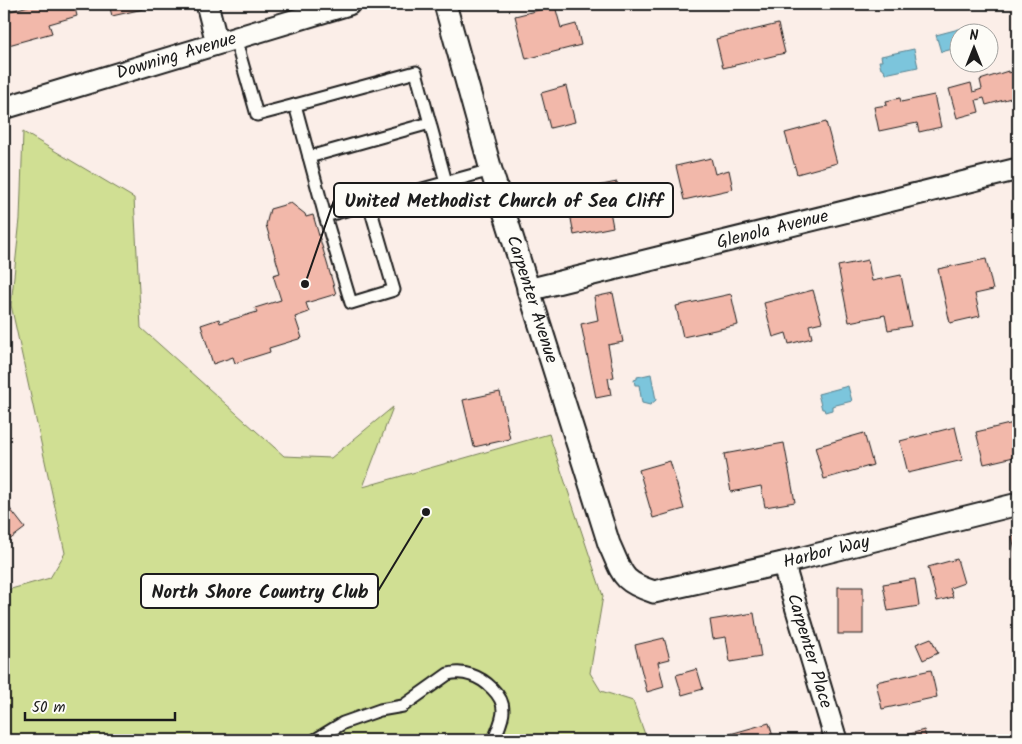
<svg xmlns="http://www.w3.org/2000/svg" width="1022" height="744" font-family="Kalam,sans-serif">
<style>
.green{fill:#d0df93;stroke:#767e58}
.water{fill:#7cc5dc;stroke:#56818f}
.building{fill:#f2b8aa;stroke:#1c1c1c}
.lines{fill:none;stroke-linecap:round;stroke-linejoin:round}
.service-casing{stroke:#1c1c1c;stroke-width:15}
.minor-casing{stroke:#1c1c1c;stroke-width:25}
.service{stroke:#fdfcf7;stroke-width:11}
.minor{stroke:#fdfcf7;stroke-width:21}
.labels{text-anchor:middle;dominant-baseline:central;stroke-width:4.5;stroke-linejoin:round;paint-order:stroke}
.street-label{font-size:18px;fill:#1c1c1c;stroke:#fdfcf7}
.leader{fill:none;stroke:#1c1c1c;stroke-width:2}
.callout-dot{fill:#1c1c1c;stroke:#fdfcf7;stroke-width:2}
.callout{fill:#fdfcf7;stroke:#1c1c1c;stroke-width:2}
.callout-label{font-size:19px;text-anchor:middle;font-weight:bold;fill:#1c1c1c}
</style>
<rect width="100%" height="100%" fill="#fbeee8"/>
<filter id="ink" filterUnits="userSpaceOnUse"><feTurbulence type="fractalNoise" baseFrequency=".02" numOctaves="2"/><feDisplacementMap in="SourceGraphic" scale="10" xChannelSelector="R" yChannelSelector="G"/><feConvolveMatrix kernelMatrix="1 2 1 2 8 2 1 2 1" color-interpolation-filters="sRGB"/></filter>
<g filter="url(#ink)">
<path class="green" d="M23 132 134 198 141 328 284 456 331 458 393 407 363 487 549 434 603 596 590 673 601 691 633 701 647 740H4V591L50 578 65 553 11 305 20 219Z"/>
<g class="water">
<path d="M974 25 976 32 979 31 980 32H960L959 52 957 48 941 52 936 35Z"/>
<path d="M914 49 918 67 885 74 884 69H881L879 61H882L881 56Z"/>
<path d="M651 374 656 400 650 405 642 403 639 385H635L634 380 637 379V377Z"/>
<path d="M848 386 852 401 832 406V410L825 412 824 409H822L818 394Z"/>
</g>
<g class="building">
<path d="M35 4H74L77 16 49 24 52 33 5 46 4 41V13Z"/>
<path d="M109 4H161V5L112 16Z"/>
<path d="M555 6 561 28 576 24 581 45 526 59 515 16Z"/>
<path d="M778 24 785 53 723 68 716 39Z"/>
<path d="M1008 71V73L1018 71V96L986 105 984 98 976 100 979 112 957 118 949 89 971 83 973 92 982 89 980 80Z"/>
<path d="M566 86 575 122 550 128 541 93Z"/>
<path d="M934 95 941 127 919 132 917 123 879 131 874 107 887 105 886 101 900 98 901 102Z"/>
<path d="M826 122 837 163 797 174 785 133Z"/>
<path d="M711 158 715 174 729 170 733 189 684 200 676 166Z"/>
<path d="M617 182 622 203 609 206 613 227 574 235 566 192Z"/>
<path d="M291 203 305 214 306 217 313 215 336 294 306 303 309 312 295 317 302 338 269 348 270 352 235 363 233 357 213 364 201 325 219 319 220 323 257 312 255 308 281 300 273 275 280 273 266 225 270 209Z"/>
<path d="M986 259 993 290 975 294 980 316 950 323 938 269Z"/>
<path d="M868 260 872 281 901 275 911 326 888 330 885 315 849 322 838 266Z"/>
<path d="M813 290 822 322 809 325 812 338 789 344 786 333 773 337 764 303Z"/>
<path d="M613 293 623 342 608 345 614 377 608 378 611 395 596 398 581 324 598 320 594 297Z"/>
<path d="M731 294 738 325 683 337 676 306Z"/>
<path d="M500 392 510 439 474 447 463 400Z"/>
<path d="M1018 422V456L984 464 976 432Z"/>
<path d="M955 427 963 460 908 473 900 441Z"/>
<path d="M864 433 873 465 824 479 815 447Z"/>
<path d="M784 443 795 502 765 507 761 486 731 492 724 454Z"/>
<path d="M670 461 684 509 653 518 639 470Z"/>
<path d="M4 501 25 528 4 544Z"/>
<path d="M1018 534V560H1017L1012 536Z"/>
<path d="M957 559 964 583 950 588 953 597 937 601 928 567Z"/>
<path d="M915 579 919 606 888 611 883 584Z"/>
<rect x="838" y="587" width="25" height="47"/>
<path d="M754 613 761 657 730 662 726 637 713 639 710 620Z"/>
<path d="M1018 621V638L1014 622Z"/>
<path d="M664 638 670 659 658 662 664 687 647 692 635 645Z"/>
<path d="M931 638 938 653 923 660 916 644Z"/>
<path d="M697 669 703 689 682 695 676 675Z"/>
<path d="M931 670 937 697 882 709 876 682Z"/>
<path d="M769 723 774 740H732L730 734Z"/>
<path d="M924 730 927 740H888Z"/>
</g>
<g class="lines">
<defs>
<g id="service">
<path d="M235 38 257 115 295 105 325 216 491 170"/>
<path d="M295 105 416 72 446 182"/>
<path d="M309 157 430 123"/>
<path d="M325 216 351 303 394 290 369 204"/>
<path d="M315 740 343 723 380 710 403 706 448 674C456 672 463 672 471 675 484 679 504 695 503 711 503 720 497 731 494 740"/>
</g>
<g id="minor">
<path d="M207 4 217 43"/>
<path id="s1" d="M445 4 491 170 609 544C623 574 620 581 654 592L783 563 1018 504"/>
<path id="s2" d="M4 108 349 4"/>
<path id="s3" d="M528 290 1018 169"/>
<path id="s4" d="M783 563 836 740"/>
</g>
</defs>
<use href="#service" class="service-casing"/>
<use href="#minor" class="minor-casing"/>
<use href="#service" class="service"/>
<use href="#minor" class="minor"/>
</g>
</g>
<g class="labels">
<g class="street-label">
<text stroke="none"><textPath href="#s2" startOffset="180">Downing Avenue</textPath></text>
<text stroke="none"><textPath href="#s3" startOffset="252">Glenola Avenue</textPath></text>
<text stroke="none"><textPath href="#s1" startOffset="308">Carpenter Avenue</textPath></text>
<text stroke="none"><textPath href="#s1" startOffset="811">Harbor Way</textPath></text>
<text stroke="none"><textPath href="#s4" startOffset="92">Carpenter Place</textPath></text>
</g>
</g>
<path class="leader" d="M305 284L334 200M426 512L378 591"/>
<g class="callout-dot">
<circle cx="305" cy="284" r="5"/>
<circle cx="426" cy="512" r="5"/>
</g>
<g class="callout">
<rect x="334" y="183" width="339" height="34" rx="5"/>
<rect x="141" y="574" width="237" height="34" rx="5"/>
</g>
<g class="callout-label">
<text x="504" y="207">United Methodist Church of Sea Cliff</text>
<text x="260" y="598">North Shore Country Club</text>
</g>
<rect width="1022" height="744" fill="none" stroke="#fdfcf7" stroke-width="20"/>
<rect x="10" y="10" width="1002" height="724" fill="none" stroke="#1c1c1c" stroke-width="2" filter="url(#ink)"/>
<g transform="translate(974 48)"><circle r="24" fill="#fdfcf7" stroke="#a3a29f"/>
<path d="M0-4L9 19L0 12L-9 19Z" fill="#1c1c1c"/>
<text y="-8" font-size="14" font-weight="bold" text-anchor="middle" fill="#1c1c1c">N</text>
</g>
<path d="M25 712v8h150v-8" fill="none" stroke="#1c1c1c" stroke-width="2.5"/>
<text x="32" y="712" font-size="15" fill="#1c1c1c" stroke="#fdfcf7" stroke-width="4" paint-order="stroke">50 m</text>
</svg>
